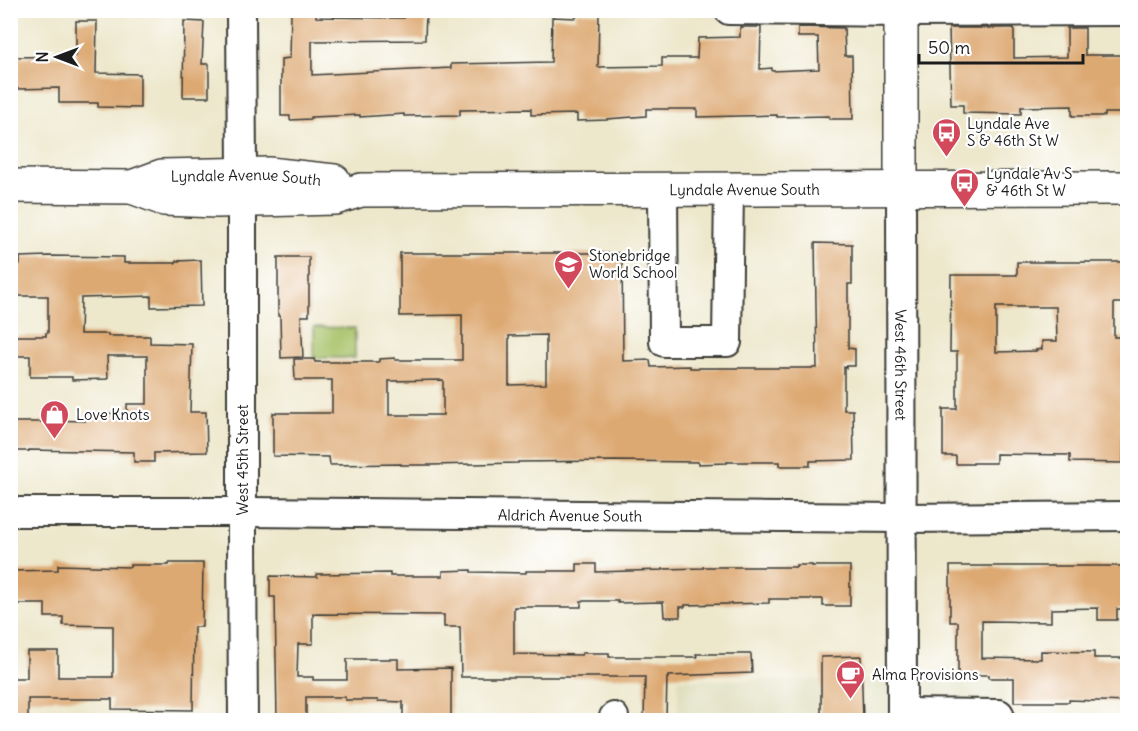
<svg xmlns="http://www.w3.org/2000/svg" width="1138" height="731" font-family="Delius,sans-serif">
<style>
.built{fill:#deddbb}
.green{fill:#a7c269;stroke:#626f42;stroke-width:1.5}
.building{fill:#dda972;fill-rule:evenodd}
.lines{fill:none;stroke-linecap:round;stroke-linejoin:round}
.minor-casing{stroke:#3b3a36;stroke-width:32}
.major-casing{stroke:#3b3a36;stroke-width:36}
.minor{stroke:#fff;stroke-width:28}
.major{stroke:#fff;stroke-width:33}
.labels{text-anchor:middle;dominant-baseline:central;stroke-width:4.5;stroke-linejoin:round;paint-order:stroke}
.poi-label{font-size:15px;fill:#1c1c1c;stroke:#fff;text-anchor:start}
.street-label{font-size:15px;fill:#1c1c1c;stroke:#fff}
</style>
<rect width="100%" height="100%" fill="#fff"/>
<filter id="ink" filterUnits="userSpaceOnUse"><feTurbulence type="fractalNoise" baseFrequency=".0167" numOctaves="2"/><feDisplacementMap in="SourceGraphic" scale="12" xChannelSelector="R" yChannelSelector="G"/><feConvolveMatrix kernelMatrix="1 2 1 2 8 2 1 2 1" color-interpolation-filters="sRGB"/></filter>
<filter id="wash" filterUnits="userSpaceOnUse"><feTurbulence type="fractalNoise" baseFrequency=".008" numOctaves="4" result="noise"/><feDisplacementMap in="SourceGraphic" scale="24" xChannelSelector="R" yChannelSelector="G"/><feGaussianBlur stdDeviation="1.35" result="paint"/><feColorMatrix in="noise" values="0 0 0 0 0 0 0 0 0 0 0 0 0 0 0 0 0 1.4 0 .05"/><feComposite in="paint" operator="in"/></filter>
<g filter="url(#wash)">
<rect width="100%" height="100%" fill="#ede7cb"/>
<rect class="built" x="678" y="680" width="327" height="40"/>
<path class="green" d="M314 327 355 328V358H314Z"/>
<g id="blocks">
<g class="building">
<path d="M291 12H316V17L404 18 405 12H426L425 40 312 41V75L451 68V64L551 62 552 17 576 18V12L599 13 598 67 662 66V58H697L698 38 740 37V27H761L760 69 772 68V71L819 69 818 37H798V27L844 28 845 56H852L853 119H829V116L777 117V115L697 117V109H646V116L607 119V120L577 121V114L531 115V109L460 110V115L404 116V114L360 117V115L311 117V119L290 120V116H281V59L290 58Z"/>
<path d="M76 21H97L96 73 140 74V108L98 107V103H59V88L16 89 15 57 76 56Z"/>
<path d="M184 21 204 22 202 64H209V97H183Z"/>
<path d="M949 28H1014V58L1067 57V28H1085V55H1128V113H1105V116H1072V106L1021 107V114L963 113V105H951Z"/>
<path d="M815 243 852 244V284H848V348L855 349V366H846V368L844 367V410H853L854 460 810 461V466H779V462H727V463L698 464V462L615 461 518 462V463L431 465H401V464L330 465 329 457 273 456V413H332V380H295L294 359H314L315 362H379V359L395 358V360H462V315L400 316V253H622L623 361 650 360 651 367 690 366V368H817ZM546 335V384L509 385V336ZM443 380V415H389V381Z"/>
<path d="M48 256 124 257V263H176V261L201 260 202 306 151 307V296L81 298 80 334H108V336H150V343L192 344 190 412H206L207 452 154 453V462H134V452L29 450V451H10V422H44V420L85 421V414L127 413V404H147V356H107L108 379 72 380V377H30V356H10V336H46V333H48V296H10V264H20V257Z"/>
<path d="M278 257H309V316H301L303 357 281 358 280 316H278Z"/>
<path d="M1017 262H1124V303H1114V337H1128V383H1125L1123 463 1070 462V455L996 454V463H973V464H956V456H943V409H957V352H950L951 275H1017ZM996 307H1056L1057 341H1042V349L1036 350V351L996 352Z"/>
<path d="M169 563H203L202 627H194L193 710 112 709V699H28V720H10V678H27V651H58V677H113V626L63 625V617H45V604H10V571L58 570V565L130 567V565H169Z"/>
<path d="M577 564H596V572L663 570V569L703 568V567H796V565H812V566H850V606H823V599H769V603L685 605V607H680V617H664L663 602 618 603V601H581V607H514V654L582 655V653H609V657H697L696 654H751L752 673 668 676V678H667L666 718H644L645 677H461L460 627H444V615L313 614V644H298L297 677H313V680H347V659H398V669L451 668V720H403V702L378 701V700H345V697H306V720H277L275 597H270V576L317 577V574L390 573V576H443V571L471 570V572L526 573V571H577Z"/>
<path d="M950 566H1123L1124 609H1117V620H1098V608L1051 609V622L982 621V658L1041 659V651L1094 652V658H1128V702L1069 700V702H1014V678H989V675H958V622H950Z"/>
<path d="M861 656 863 720H821V657Z"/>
</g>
</g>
</g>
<g filter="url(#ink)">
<use href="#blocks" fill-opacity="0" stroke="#3b3a36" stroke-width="1.5"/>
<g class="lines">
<defs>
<g id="minor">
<path d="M241 10 242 175"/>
<path d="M729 10 901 12 1128 11"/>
<path id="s1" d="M901 188 902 720"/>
<path d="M663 189 664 342H727L729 189"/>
<path d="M242 200V534L243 720"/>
<path id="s2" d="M10 512H242L902 518 1128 516"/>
<path d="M902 713 999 714"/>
<path d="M614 717V720"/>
</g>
<g id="major">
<path d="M901 10V188"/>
<path id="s3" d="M10 186 132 187 162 176 268 174 334 181"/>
<path id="s4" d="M132 187 164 199 217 201 335 198 361 190 1128 188"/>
</g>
</defs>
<use href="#minor" class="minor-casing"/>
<use href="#major" class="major-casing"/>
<use href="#minor" class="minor"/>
<use href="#major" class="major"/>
</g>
</g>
<defs>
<symbol id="bus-pin" viewBox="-11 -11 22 30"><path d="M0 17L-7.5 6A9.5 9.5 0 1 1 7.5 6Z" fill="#d1495b" stroke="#fff"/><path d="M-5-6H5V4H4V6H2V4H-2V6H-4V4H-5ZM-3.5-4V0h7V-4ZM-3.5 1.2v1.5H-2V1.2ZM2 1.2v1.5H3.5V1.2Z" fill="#fff"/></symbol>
<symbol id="school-pin" viewBox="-11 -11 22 30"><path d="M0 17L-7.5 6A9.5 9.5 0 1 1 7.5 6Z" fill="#d1495b" stroke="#fff"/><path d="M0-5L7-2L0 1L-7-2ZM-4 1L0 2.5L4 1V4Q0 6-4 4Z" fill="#fff"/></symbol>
<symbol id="shop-pin" viewBox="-11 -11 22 30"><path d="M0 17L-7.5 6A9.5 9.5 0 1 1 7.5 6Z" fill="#d1495b" stroke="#fff"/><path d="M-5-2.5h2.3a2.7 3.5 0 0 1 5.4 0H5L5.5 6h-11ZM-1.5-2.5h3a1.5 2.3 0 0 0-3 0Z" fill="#fff"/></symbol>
<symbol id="cafe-pin" viewBox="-11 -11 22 30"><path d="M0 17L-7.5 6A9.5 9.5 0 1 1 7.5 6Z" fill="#d1495b" stroke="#fff"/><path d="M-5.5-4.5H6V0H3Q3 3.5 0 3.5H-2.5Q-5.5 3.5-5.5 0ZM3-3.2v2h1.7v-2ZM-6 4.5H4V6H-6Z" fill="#fff"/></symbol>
</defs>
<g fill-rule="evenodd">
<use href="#bus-pin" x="930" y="116" width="33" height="45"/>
<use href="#bus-pin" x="948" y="166" width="33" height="45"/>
<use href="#school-pin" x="552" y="248" width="33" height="45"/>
<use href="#shop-pin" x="38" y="398" width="33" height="45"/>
<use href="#cafe-pin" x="834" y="658" width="33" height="45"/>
</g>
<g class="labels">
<g class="poi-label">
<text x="967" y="123">Lyndale Ave<tspan x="967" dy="17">S &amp; 46th St W</tspan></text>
<text x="986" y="173">Lyndale Av S<tspan x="986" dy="17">&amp; 46th St W</tspan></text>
<text x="589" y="255">Stonebridge<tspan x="589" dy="17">World School</tspan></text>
<text x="76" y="414">Love Knots</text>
<text x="872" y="674">Alma Provisions</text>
</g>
<g class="street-label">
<text stroke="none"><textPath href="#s3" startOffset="238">Lyndale Avenue South</textPath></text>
<text stroke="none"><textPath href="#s4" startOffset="616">Lyndale Avenue South</textPath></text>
<text stroke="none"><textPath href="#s1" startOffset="177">West 46th Street</textPath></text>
<text transform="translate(242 460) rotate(-90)">West 45th Street</text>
<text stroke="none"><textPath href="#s2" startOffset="560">Aldrich Avenue South</textPath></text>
</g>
</g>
<rect width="1138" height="731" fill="none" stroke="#fff" stroke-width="36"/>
<g transform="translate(57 57) rotate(270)" stroke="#ffffff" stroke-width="4.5" paint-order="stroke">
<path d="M0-4.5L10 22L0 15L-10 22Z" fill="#1c1c1c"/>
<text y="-9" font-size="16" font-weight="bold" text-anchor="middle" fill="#1c1c1c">N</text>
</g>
<path d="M919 54v9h164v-9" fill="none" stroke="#1c1c1c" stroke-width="3"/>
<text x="928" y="54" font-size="18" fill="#1c1c1c" stroke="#ffffff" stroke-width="4.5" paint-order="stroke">50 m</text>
</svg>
